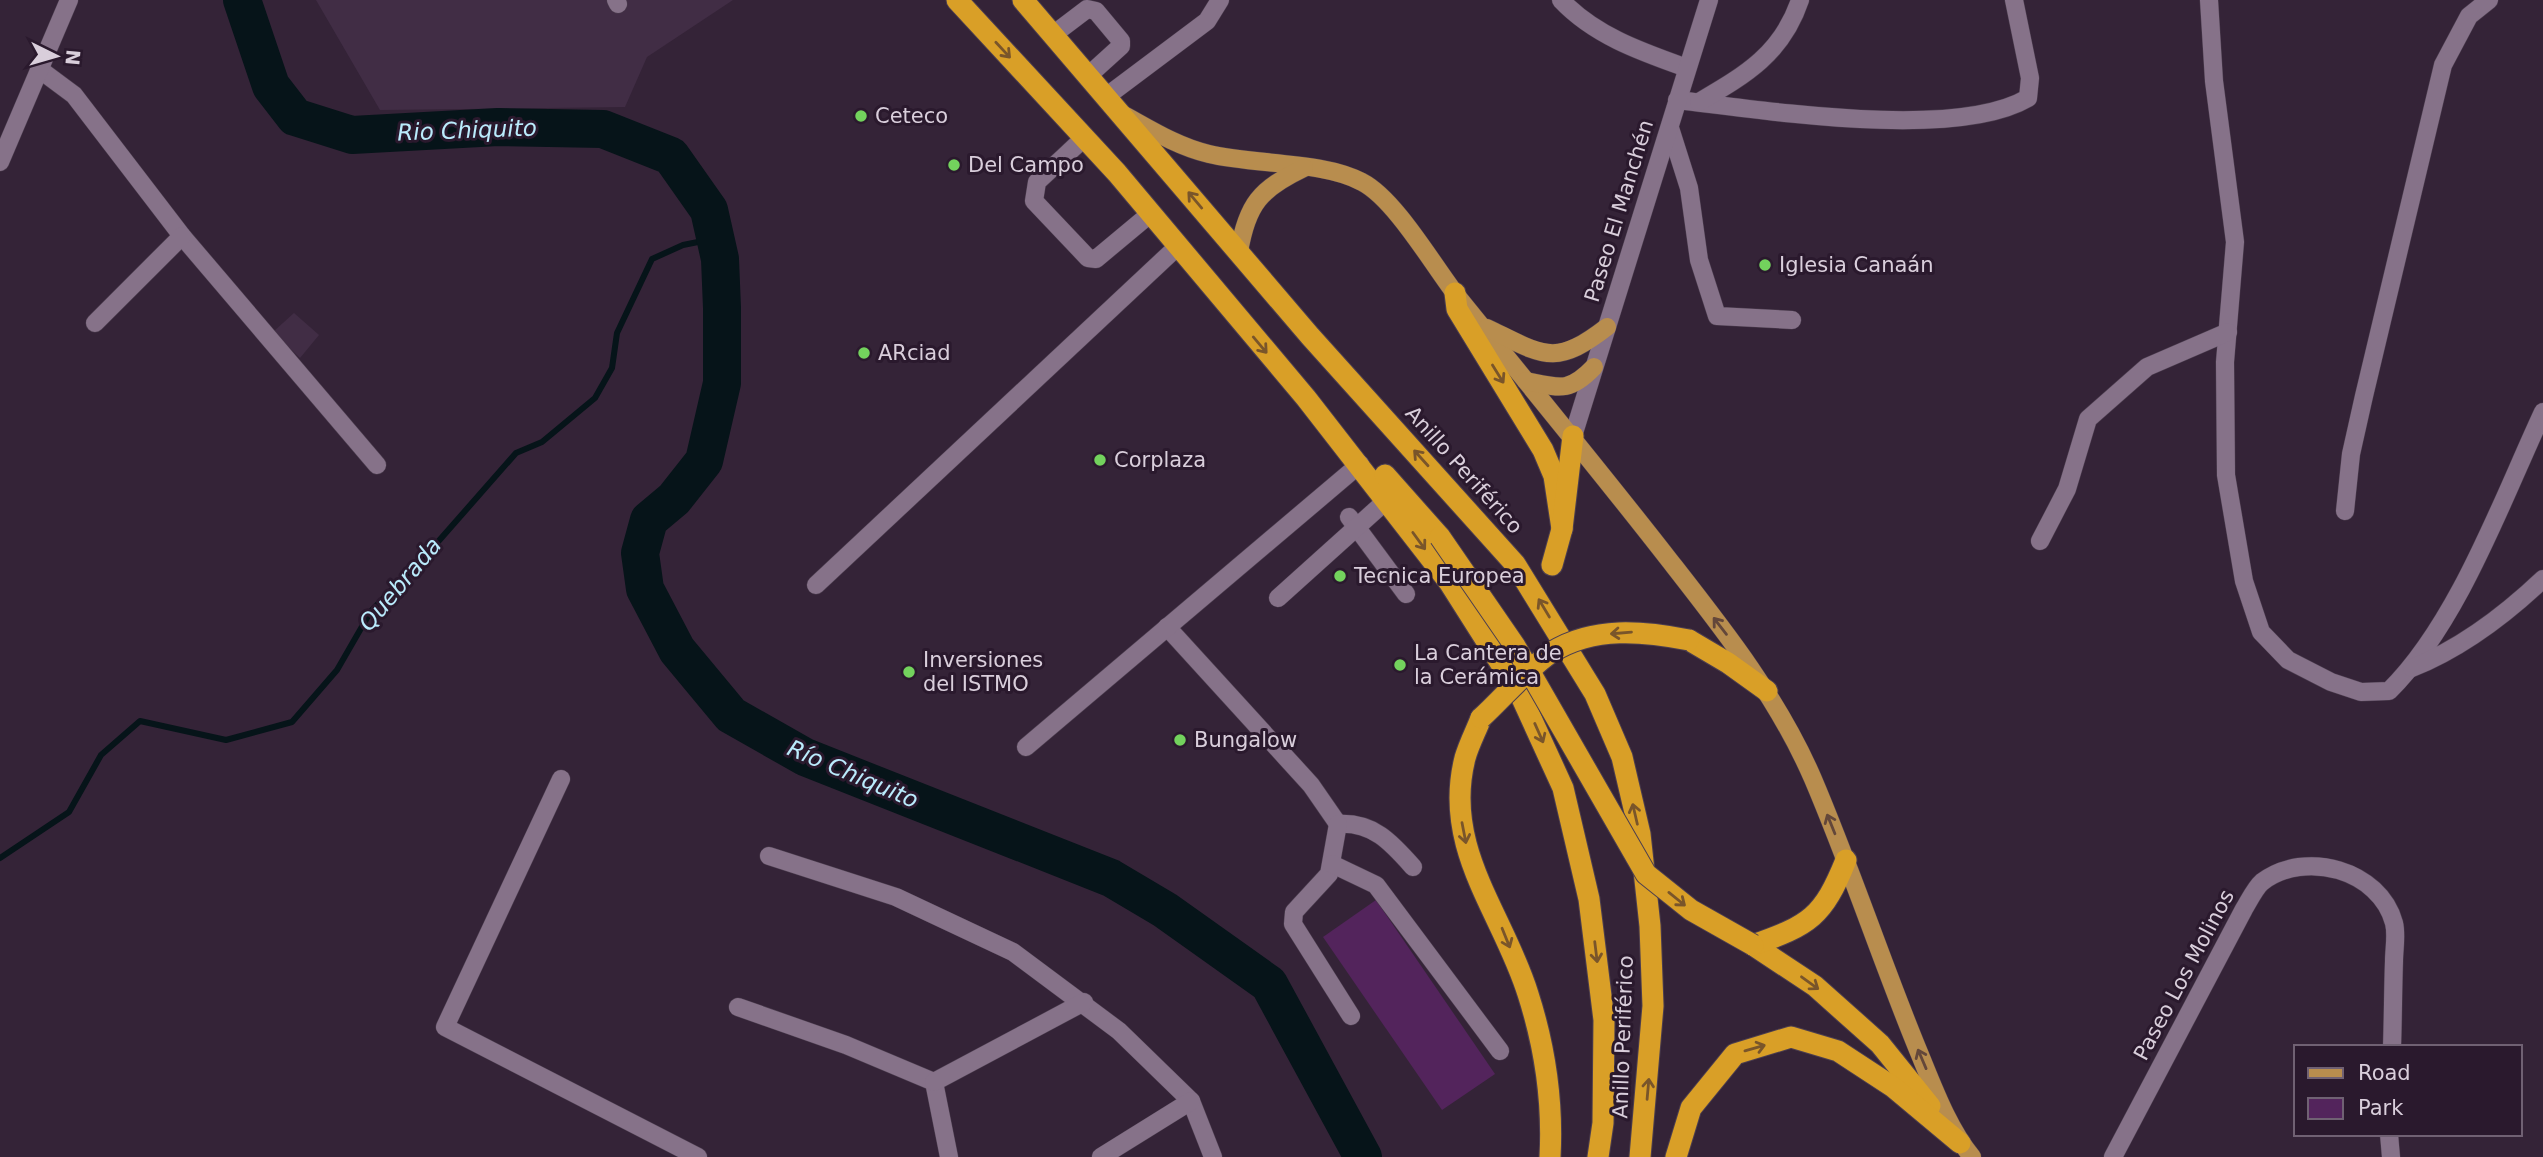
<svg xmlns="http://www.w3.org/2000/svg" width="2543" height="1157" font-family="'DejaVu Sans',sans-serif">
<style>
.built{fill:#412d45}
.green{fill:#53245c}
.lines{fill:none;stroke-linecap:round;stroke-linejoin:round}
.stream{stroke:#061419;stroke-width:6}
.river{stroke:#061419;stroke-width:38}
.minor-casing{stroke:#4c3e4f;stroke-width:19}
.major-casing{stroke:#4c3e4f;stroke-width:19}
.highway-casing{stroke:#4c3e4f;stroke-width:23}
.minor{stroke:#867289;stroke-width:18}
.major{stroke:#b88d4e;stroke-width:18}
.highway{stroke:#d99f27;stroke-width:21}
.highway-bridge-casing{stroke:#4c3e4f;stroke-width:23;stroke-linecap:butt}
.highway-bridge{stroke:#d99f27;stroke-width:21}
.oneway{stroke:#79552a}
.oneway2{stroke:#63473a}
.poi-dot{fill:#73d25d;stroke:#2a192d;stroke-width:2.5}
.labels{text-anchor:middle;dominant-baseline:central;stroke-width:6;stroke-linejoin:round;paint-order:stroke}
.poi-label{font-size:21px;fill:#d9cedb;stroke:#2a192d;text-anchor:start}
.street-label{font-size:21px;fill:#d9cedb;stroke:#2a192d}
.water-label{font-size:23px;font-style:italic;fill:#baebfc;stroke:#2a192d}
</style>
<rect width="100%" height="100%" fill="#342337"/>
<g class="built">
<path d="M316 0H733L647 57 625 107 380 110Z"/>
<path d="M294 313 319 335 300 358 273 332Z"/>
</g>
<path class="green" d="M1376 900 1495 1074 1442 1110 1323 937Z"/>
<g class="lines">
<path class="stream" d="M0 858 69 812 101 755 140 721 226 740 292 722 337 670 371 611 429 552 516 453 542 442 595 398 612 368 617 333 652 259 683 245 713 239"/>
<path class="river" d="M242 0 271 86 295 117 352 135 498 127 603 129 671 156 709 210 720 259 722 308V383L704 461 674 499 649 520 640 553 645 589 677 650 731 715 805 757 1111 878 1165 910 1269 984 1363 1157"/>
<defs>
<g id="minor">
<path d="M616 0 618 4"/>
<path d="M1561 0C1595 36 1642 52 1687 68"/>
<path d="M2209 0 2214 81 2235 242 2225 362 2226 475 2244 581 2261 632 2288 660 2331 682 2361 692 2389 691C2458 623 2502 500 2543 412"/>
<path d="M1054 34 1087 9 1096 11 1121 41V46L1089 75"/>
<path d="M39 69 74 95 182 236 377 465"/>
<path d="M1107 96 1207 21 1220 0"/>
<path d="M1677 100C1763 110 1955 141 2028 98L2030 78 2014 0"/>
<path d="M1699 102C1745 75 1782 54 1800 0"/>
<path d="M1670 128 1689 188 1699 260 1717 316 1792 320"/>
<path d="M1084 138 1037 182 1034 201 1088 258 1096 259 1150 214"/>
<path d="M0 162 69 0"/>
<path d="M95 323 182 236"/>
<path d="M1573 436 1709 0"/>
<path d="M2345 511 2351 454 2364 396 2443 65 2469 16 2489 0"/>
<path d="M1349 517 1406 594"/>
<path d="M2040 541 2067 489 2088 419 2147 367 2228 332"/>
<path d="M816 585 1177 247"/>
<path d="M1278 598 1388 499"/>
<path d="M1167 627 1311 785 1338 824C1373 822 1391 842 1413 867"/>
<path d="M2412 668C2462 648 2504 616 2543 579"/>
<path d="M1026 747 1360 464"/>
<path d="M561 779 445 1027 698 1157"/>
<path d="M1338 824 1329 874 1294 912 1293 924 1351 1016"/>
<path d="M769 856 896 897 1013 952 1119 1031 1191 1101 1213 1157"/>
<path d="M1332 864 1376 885 1500 1051"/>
<path d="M738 1007 846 1045 934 1082 949 1157"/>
<path d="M934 1082 1084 1002"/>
<path d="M2389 1134 2391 1157"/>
<path d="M1101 1157 1191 1101"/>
<path d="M2113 1157 2244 909C2249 901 2255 888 2262 882 2305 849 2380 870 2394 923 2397 935 2394 949 2394 961 2393 989 2393 1018 2392 1047"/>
</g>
<g id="major">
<path d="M1126 116C1153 131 1179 147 1209 154 1254 165 1324 161 1362 182 1395 199 1433 265 1457 296 1528 384 1600 471 1670 561 1724 630 1778 698 1813 779 1851 868 1881 960 1918 1050 1933 1086 1947 1126 1972 1157"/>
<path d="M1239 252C1247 204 1260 189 1304 168"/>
<path d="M1487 328C1543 355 1554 368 1607 327"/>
<path d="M1526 381C1560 388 1569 393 1594 367"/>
</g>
<g id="highway">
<path d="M957 0 1117 173 1306 398 1449 582 1520 694 1563 788 1589 899 1604 1020 1603 1123 1598 1157"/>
<path d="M1023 0 1310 336 1515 564 1595 694 1622 757 1640 834 1650 926 1653 1006 1640 1157"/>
<path d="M1455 293 1457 309 1543 450 1554 476 1562 529"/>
<path d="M1385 475 1440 537"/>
<path d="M1552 565 1562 529 1573 436"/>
<path d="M1689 640 1728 663 1767 691"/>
<path d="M1481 718C1476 731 1469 744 1465 758 1442 849 1503 913 1528 994 1545 1047 1553 1102 1550 1157"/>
<path d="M1753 945 1815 986 1880 1044 1930 1106"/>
<path d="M1753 945C1810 925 1823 917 1846 860"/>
<path d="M1676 1157 1691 1108 1735 1054 1791 1037 1838 1051 1893 1087 1960 1143"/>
</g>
</defs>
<use href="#minor" class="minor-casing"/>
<use href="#major" class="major-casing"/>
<use href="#highway" class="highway-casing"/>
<use href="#minor" class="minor"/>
<use href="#major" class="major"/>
<use href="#highway" class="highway"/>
<defs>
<g id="highway-bridge">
<path d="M1440 537 1515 646 1646 874 1691 910 1753 945"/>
<path d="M1481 718C1501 700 1530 666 1552 652 1594 626 1643 631 1689 640"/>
</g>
</defs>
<use href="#highway-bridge" class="highway-bridge-casing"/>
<use href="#highway-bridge" class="highway-bridge"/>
</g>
<defs><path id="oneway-shaft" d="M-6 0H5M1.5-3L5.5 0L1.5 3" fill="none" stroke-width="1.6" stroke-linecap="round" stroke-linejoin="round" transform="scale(1.75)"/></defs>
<g class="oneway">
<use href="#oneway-shaft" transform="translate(1003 50) rotate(47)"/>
<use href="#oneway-shaft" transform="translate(1195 200) rotate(-130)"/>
<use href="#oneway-shaft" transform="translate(1260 345) rotate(50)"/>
<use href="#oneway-shaft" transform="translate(1498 374) rotate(58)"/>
<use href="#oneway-shaft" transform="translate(1421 458) rotate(-132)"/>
<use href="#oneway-shaft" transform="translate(1419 541) rotate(54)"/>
<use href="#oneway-shaft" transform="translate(1544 608) rotate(-121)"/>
<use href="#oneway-shaft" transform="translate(1621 633) rotate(175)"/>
<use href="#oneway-shaft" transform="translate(1539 733) rotate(66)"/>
<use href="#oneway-shaft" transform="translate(1635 814) rotate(-103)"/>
<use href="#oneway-shaft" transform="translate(1464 833) rotate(79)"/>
<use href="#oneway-shaft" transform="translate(1677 899) rotate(39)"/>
<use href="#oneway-shaft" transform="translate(1506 938) rotate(68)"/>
<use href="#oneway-shaft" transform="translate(1596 952) rotate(83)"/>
<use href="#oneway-shaft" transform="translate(1810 983) rotate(36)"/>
<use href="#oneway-shaft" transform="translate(1755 1048) rotate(-16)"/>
<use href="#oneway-shaft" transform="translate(1648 1089) rotate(-85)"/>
</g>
<g class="oneway2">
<use href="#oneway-shaft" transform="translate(1720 626) rotate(-128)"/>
<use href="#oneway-shaft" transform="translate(1831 824) rotate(-112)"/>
<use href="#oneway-shaft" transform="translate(1922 1059) rotate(-113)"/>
</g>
<g class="poi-dot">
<circle cx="861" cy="116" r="7"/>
<circle cx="954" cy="165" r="7"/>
<circle cx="1765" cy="265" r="7"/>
<circle cx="864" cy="353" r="7"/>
<circle cx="1100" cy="460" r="7"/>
<circle cx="1340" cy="576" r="7"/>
<circle cx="1400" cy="665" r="7"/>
<circle cx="909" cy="672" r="7"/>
<circle cx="1180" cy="740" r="7"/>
</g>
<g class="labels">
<g class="poi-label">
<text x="875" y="116">Ceteco</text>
<text x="968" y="165">Del Campo</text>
<text x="1779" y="265">Iglesia Canaán</text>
<text x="878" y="353">ARciad</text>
<text x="1114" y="460">Corplaza</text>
<text x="1354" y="576">Tecnica Europea</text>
<text x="1414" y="653">La Cantera de<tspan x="1414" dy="24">la Cerámica</tspan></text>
<text x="923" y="660">Inversiones<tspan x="923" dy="24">del ISTMO</tspan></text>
<text x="1194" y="740">Bungalow</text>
</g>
<g class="street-label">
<text transform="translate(1619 211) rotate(-73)">Paseo El Manchén</text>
<text transform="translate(1464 470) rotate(48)">Anillo Periférico</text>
<text transform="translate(2184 975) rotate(-62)">Paseo Los Molinos</text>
<text transform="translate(1623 1037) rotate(-88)">Anillo Periférico</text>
</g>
<g class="water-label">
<text transform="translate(467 130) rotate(-2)">Rio Chiquito</text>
<text transform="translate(400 584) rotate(-50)">Quebrada</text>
<text transform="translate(853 774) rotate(23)">Río Chiquito</text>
</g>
</g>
<rect x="2294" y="1045" width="228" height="91" fill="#2a192d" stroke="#706173" stroke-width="2"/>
<rect x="2308" y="1068" width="35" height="10" fill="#b88d4e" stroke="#706173" stroke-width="2"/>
<text x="2358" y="1080" font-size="21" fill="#d9cedb">Road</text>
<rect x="2308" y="1098" width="35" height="21" fill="#53245c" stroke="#706173" stroke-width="2"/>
<text x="2358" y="1115" font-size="21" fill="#d9cedb">Park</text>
<g transform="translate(56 56) rotate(95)" stroke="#2a192d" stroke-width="5" paint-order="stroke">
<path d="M0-5L12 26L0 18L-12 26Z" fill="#d9cedb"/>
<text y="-10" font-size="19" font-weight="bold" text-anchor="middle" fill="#d9cedb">N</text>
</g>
</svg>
